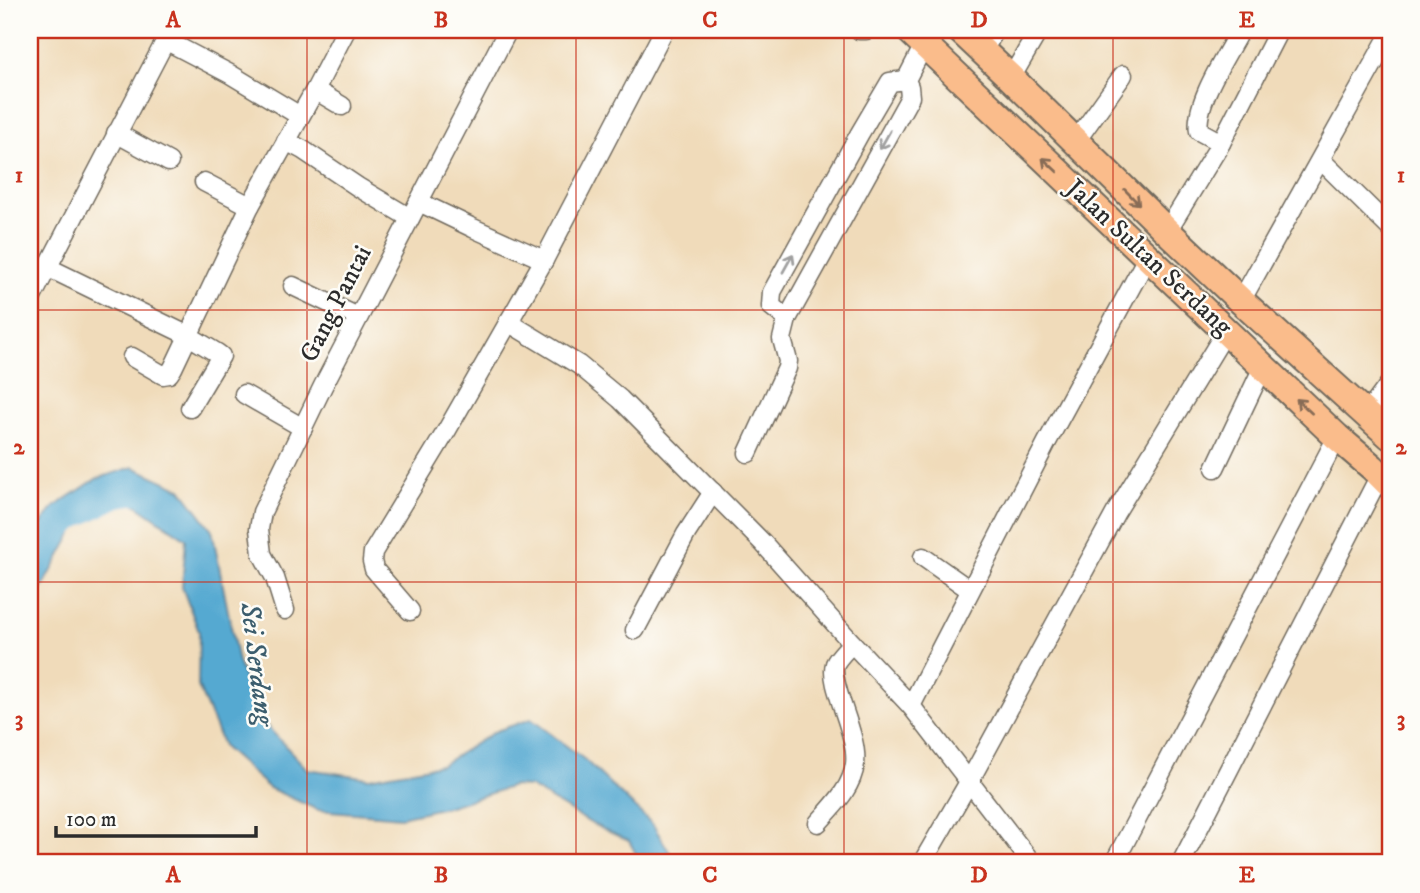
<svg xmlns="http://www.w3.org/2000/svg" width="1420" height="893" font-family="'IM FELL DW Pica',serif">
<style>
.water{fill:#55a9d1;stroke:#406a7e;stroke-width:2}
.lines{fill:none;stroke-linecap:round;stroke-linejoin:round}
.river{stroke:#55a9d1;stroke-width:24}
.minor-casing{stroke:#70695d;stroke-width:21}
.highway-casing{stroke:#70695d;stroke-width:30}
.minor{stroke:#fff;stroke-width:18}
.highway{stroke:#fabc8b;stroke-width:26}
.oneway{stroke:#a0a0a0}
.oneway2{stroke:#886c56}
.grid{fill:none;stroke:#c8321e;stroke-width:2;stroke-opacity:0.55}
.labels{text-anchor:middle;dominant-baseline:central;stroke-width:5;stroke-linejoin:round;paint-order:stroke}
.street-label{font-size:26px;fill:#2b2b2b;stroke:#fdfcf7}
.water-label{font-size:28px;font-style:italic;fill:#3c5d6d;stroke:#fdfcf7}
.neatline{fill:none;stroke:#c8321e;stroke-width:2.5}
.grid-label{font-size:23px;text-anchor:middle;font-weight:bold;fill:#c8321e}
</style>
<rect width="100%" height="100%" fill="#fdfcf7"/>
<filter id="ink" filterUnits="userSpaceOnUse"><feTurbulence type="fractalNoise" baseFrequency=".0143" numOctaves="2"/><feDisplacementMap in="SourceGraphic" scale="14" xChannelSelector="R" yChannelSelector="G"/><feConvolveMatrix kernelMatrix="1 2 1 2 8 2 1 2 1" color-interpolation-filters="sRGB"/></filter>
<filter id="wash" filterUnits="userSpaceOnUse"><feTurbulence type="fractalNoise" baseFrequency=".00686" numOctaves="4" result="noise"/><feDisplacementMap in="SourceGraphic" scale="28" xChannelSelector="R" yChannelSelector="G"/><feGaussianBlur stdDeviation="1.57" result="paint"/><feColorMatrix in="noise" values="0 0 0 0 0 0 0 0 0 0 0 0 0 0 0 0 0 1.4 0 .05"/><feComposite in="paint" operator="in"/></filter>
<g filter="url(#wash)">
<rect width="100%" height="100%" fill="#f0dbba"/>
<path class="water" d="M133 467 181 489 212 530 238 662 261 720 307 769 369 778 441 765 496 731 531 719 585 760 653 825 676 863H641L629 841 594 825 530 787 513 786 450 806 401 817 318 810 269 788 224 748 198 686 199 632 182 587 186 539 122 495 87 507 44 585 30 601V539L54 507 96 479Z"/>
<g class="lines">
<path class="river" d="M30 561 37 551 72 518 117 495 138 492"/>
</g>
</g>
<g filter="url(#ink)">
<g class="lines">
<defs>
<g id="minor">
<path d="M859 30H866"/>
<path d="M165 40 230 74 300 116"/>
<path d="M983 51 995 30"/>
<path d="M1011 78 1039 30"/>
<path d="M315 90 342 106"/>
<path d="M116 133 169 162"/>
<path d="M286 141 303 150 358 187 410 218"/>
<path d="M1076 141 1123 75"/>
<path d="M1221 143 1199 131C1194 103 1227 55 1240 30"/>
<path d="M1321 160 1390 228"/>
<path d="M204 182 250 206"/>
<path d="M419 202 473 228 544 260"/>
<path d="M1167 231 1221 143 1279 30"/>
<path d="M47 267 189 336 217 353 221 356 190 408"/>
<path d="M293 286 358 317"/>
<path d="M30 301 171 30"/>
<path d="M1241 301 1390 34"/>
<path d="M787 319 771 306 772 292 860 133 890 82 906 80"/>
<path d="M508 322 579 365 620 399 763 543 852 643 911 706 1032 863"/>
<path d="M132 357 163 375 169 374 173 368 250 206 315 90 346 30"/>
<path d="M244 394 303 428"/>
<path d="M1367 414 1390 383"/>
<path d="M748 453 787 368 788 361 782 339 787 319 910 97 909 87 906 80 924 45"/>
<path d="M1215 468 1263 367"/>
<path d="M923 557 970 590"/>
<path d="M285 610 275 578 262 554 259 529 262 512 323 386 508 30"/>
<path d="M410 611 374 569 372 561 373 552 447 430 544 260 664 30"/>
<path d="M635 630 686 534 713 492"/>
<path d="M911 706 1047 442 1148 256"/>
<path d="M818 823C833 806 852 788 855 764 859 735 828 684 835 664 838 657 847 649 852 643"/>
<path d="M922 863 969 782 1116 512 1226 331"/>
<path d="M1114 863 1337 437"/>
<path d="M1181 863 1380 475"/>
</g>
<g id="highway">
<path d="M909 30 1337 437 1372 467 1390 485"/>
<path d="M960 30 1011 78 1167 231 1241 301 1390 436"/>
</g>
</defs>
<use href="#minor" class="minor-casing"/>
<use href="#highway" class="highway-casing"/>
<use href="#minor" class="minor"/>
<use href="#highway" class="highway"/>
</g>
<defs><path id="oneway-shaft" d="M-6 0H5M1.5-3L5.5 0L1.5 3" fill="none" stroke-width="1.6" stroke-linecap="round" stroke-linejoin="round" transform="scale(1.75)"/></defs>
<g class="oneway">
<use href="#oneway-shaft" transform="translate(885 140) rotate(119)"/>
<use href="#oneway-shaft" transform="translate(788 263) rotate(-61)"/>
</g>
<g class="oneway2">
<use href="#oneway-shaft" transform="translate(1050 165) rotate(-137)"/>
<use href="#oneway-shaft" transform="translate(1132 197) rotate(45)"/>
<use href="#oneway-shaft" transform="translate(1304 406) rotate(-137)"/>
</g>
</g>
<path class="grid" d="M307 30V863M576 30V863M844 30V863M1113 30V863M30 310H1390M30 582H1390"/>
<g class="labels">
<g class="street-label">
<text transform="translate(1149 258) rotate(43)">Jalan Sultan Serdang</text>
<text transform="translate(336 304) rotate(-63)">Gang Pantai</text>
</g>
<g class="water-label">
<text transform="translate(257 664) rotate(83)">Sei Serdang</text>
</g>
</g>
<rect width="1420" height="893" fill="none" stroke="#fdfcf7" stroke-width="77"/>
<path d="M56 826v10h200v-10" fill="none" stroke="#2b2b2b" stroke-width="3.5"/>
<text x="66" y="826" font-size="21" fill="#2b2b2b" stroke="#fdfcf7" stroke-width="5" paint-order="stroke">100 m</text>
<rect x="38" y="38" width="1344" height="816" class="neatline"/>
<g class="grid-label">
<text x="173" y="27">A</text>
<text x="441" y="27">B</text>
<text x="710" y="27">C</text>
<text x="979" y="27">D</text>
<text x="1247" y="27">E</text>
<text x="19" y="182">1</text>
<text x="1401" y="182">1</text>
<text x="19" y="454">2</text>
<text x="1401" y="454">2</text>
<text x="19" y="726">3</text>
<text x="1401" y="726">3</text>
<text x="173" y="882">A</text>
<text x="441" y="882">B</text>
<text x="710" y="882">C</text>
<text x="979" y="882">D</text>
<text x="1247" y="882">E</text>
</g>
</svg>
